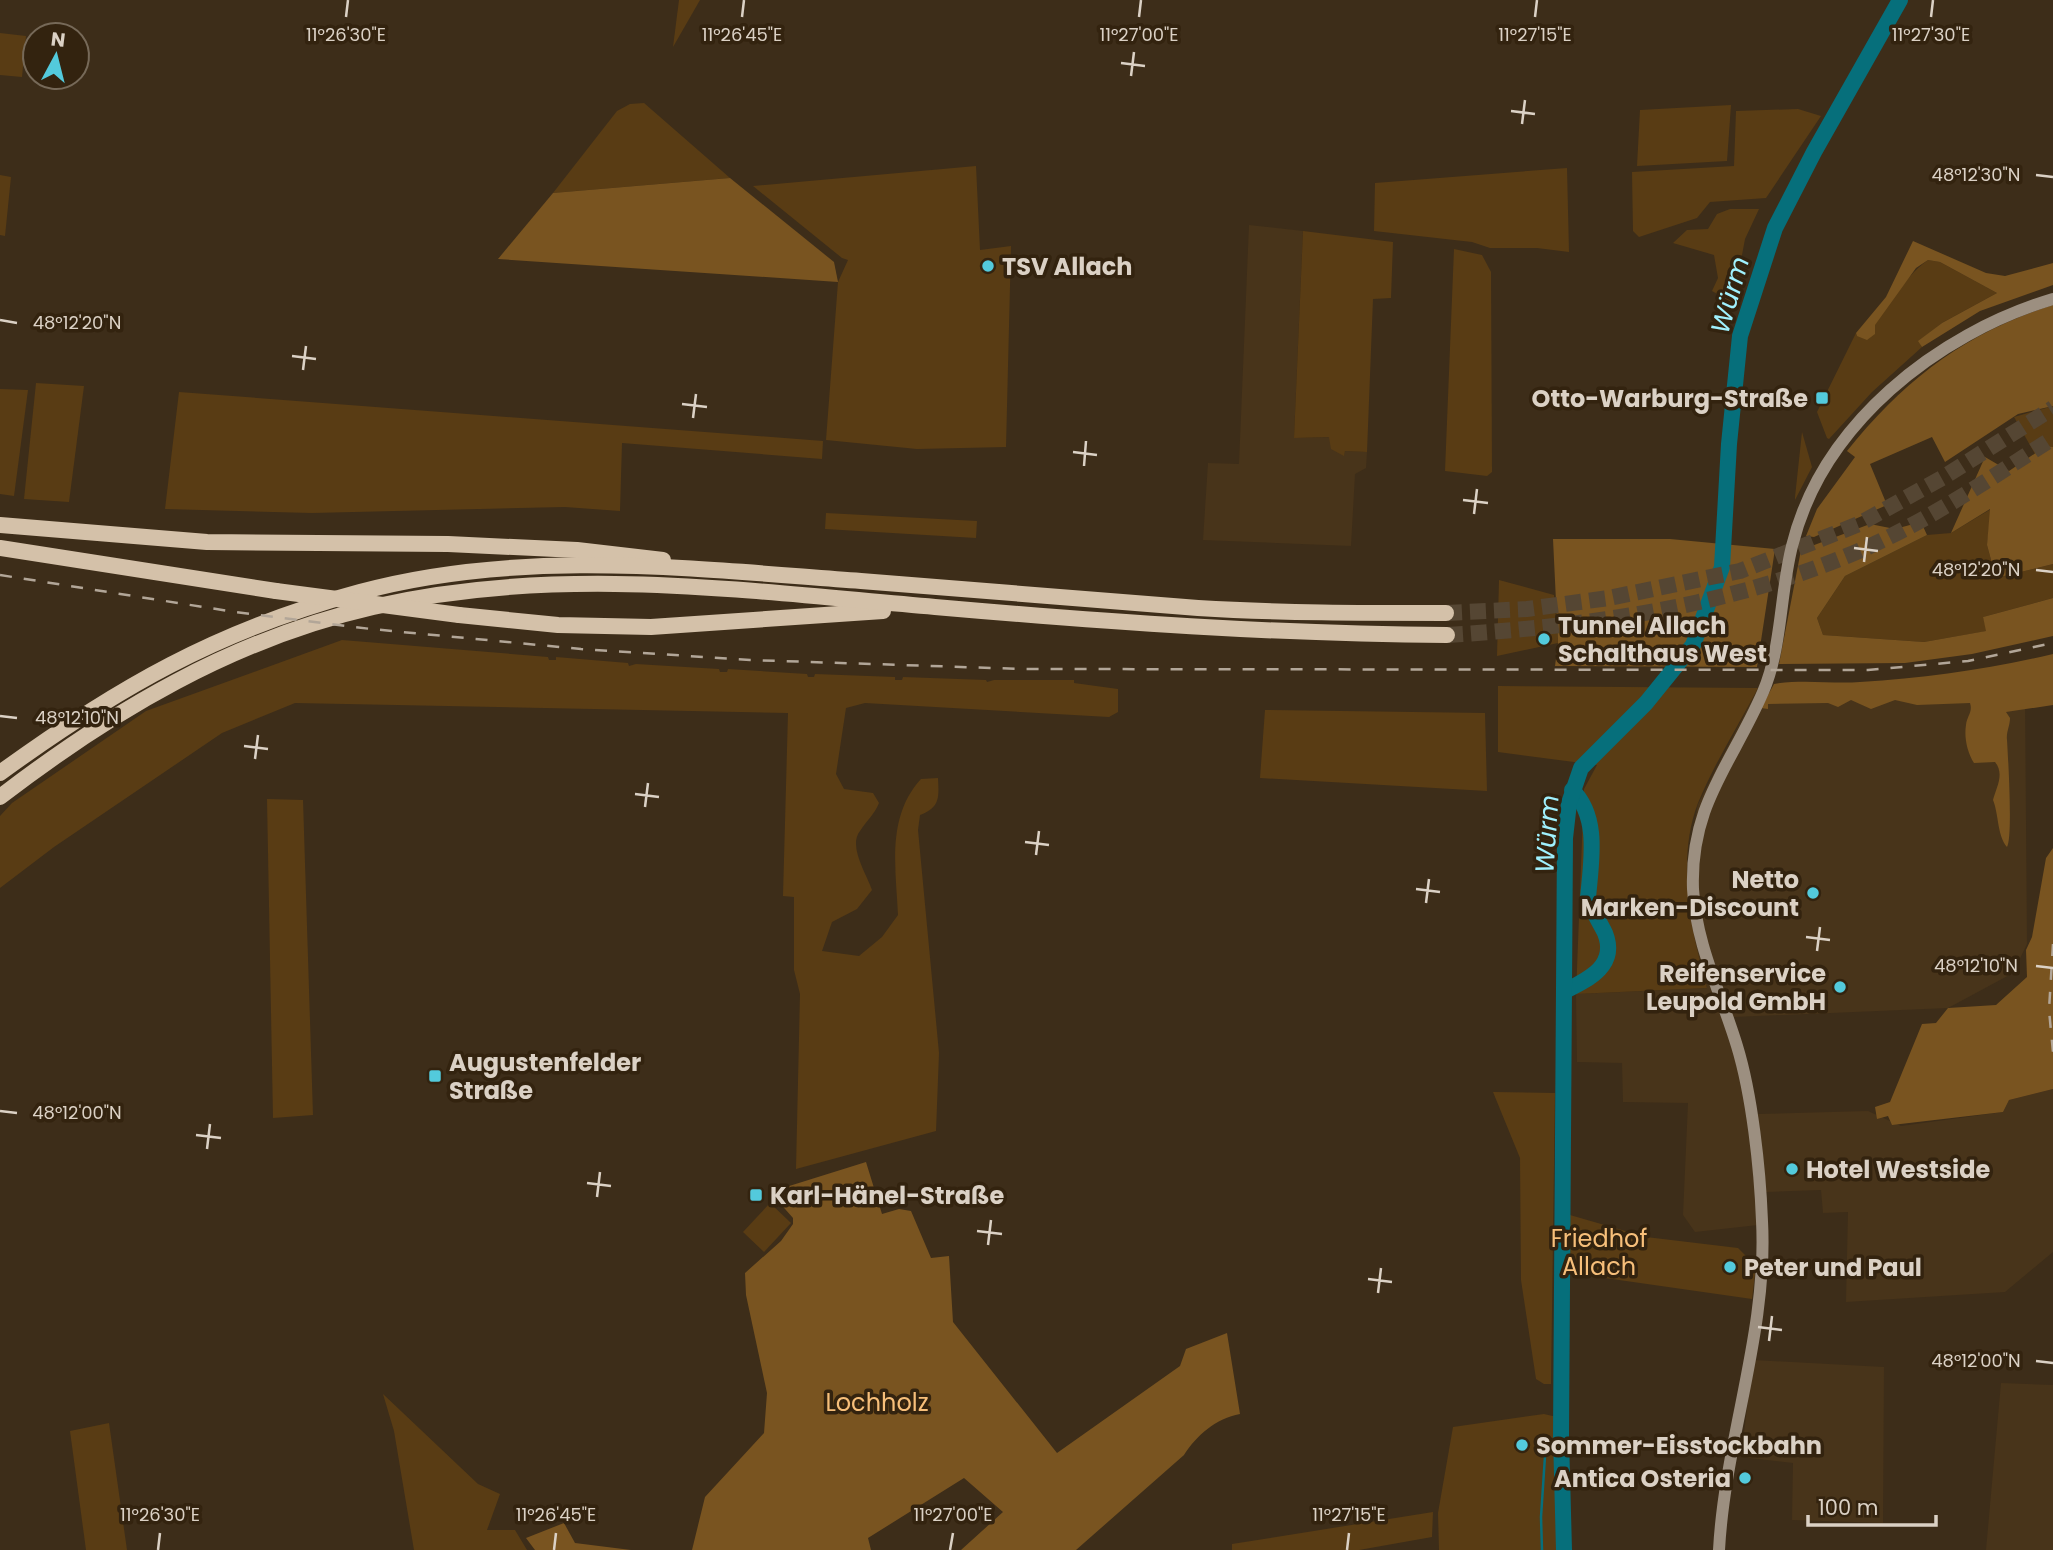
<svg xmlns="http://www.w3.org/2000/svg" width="2053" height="1550" font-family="Poppins,sans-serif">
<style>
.built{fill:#48341a}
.green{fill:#593c14}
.forest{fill:#795420}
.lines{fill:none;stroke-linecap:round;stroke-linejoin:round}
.stream{stroke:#066f7b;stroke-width:2.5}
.river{stroke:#066f7b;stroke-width:16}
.motorway-tunnel{stroke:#554633;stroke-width:16;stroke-dasharray:16 8;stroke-linecap:butt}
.secondary{stroke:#9c8f80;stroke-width:12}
.motorway{stroke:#d4c1a9;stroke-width:16}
.rail{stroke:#b2a698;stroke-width:2.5;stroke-dasharray:12 12;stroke-linecap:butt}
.motorway-bridge{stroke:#d4c1a9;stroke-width:16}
.ticks{fill:none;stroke:#dbd1c5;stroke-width:2.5}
.poi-dot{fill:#53cadc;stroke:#33230f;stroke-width:2.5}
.labels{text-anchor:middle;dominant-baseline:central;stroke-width:7;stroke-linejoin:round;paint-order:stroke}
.poi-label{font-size:24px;font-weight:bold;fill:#dbd1c5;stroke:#33230f;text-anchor:start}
.park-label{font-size:24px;fill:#f7bf7a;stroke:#33230f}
.water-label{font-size:26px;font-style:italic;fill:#a0f1fe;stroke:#33230f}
.ticks-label{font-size:18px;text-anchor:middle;fill:#dbd1c5;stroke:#33230f;stroke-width:7;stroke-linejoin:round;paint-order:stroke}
</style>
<rect width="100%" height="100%" fill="#3d2d19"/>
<g class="built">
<path d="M1249 225 1303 231 1294 438 1330 437 1344 455 1345 451 1367 452 1366 468 1355 474 1351 546 1203 540 1208 463 1239 464Z"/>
<path d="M1758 688 2025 695 2027 944 2013 973 1948 1008 1734 1017 1757 1192 1758 1225 1695 1232 1683 1215 1688 1103 1623 1102 1622 1063 1577 1062 1576 994 1707 988 1697 954 1687 863 1698 804Z"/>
<path d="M2053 1089V1252L2005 1292 1846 1302 1848 1212 1823 1213 1821 1190 1766 1192 1758 1114 1868 1111 1901 1126 2003 1112 2009 1100Z"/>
<path d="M1753 1360 1884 1367 1883 1523 1792 1520 1793 1463 1741 1457Z"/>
<path d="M2001 1383 2053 1385V1550H1986Z"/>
</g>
<g class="green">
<path d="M679 0H700L673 47Z"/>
<path d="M0 33 26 36 22 77 0 75Z"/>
<path d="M644 103 730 178 553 193 617 111 630 104Z"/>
<path d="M1731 105 1727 161 1637 166 1640 110Z"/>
<path d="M1798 109 1821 116 1766 198 1710 202 1697 218 1639 237 1633 231 1632 172 1734 166 1736 111Z"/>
<path d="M976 166 980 250 1011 246 1006 447 917 449 826 440 838 282 848 260 842 258 753 186Z"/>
<path d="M1567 168 1569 252 1537 248H1490L1472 242 1374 231 1375 183Z"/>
<path d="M0 175 11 177 5 236 0 235Z"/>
<path d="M1730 209H1759L1745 239 1733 303 1712 291 1718 278 1714 255 1673 243 1687 230 1708 229 1717 214Z"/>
<path d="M1303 231 1393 242 1391 298 1373 299 1367 452 1345 451 1344 456 1331 449 1329 437 1294 438Z"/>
<path d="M1454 249 1482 255 1491 272 1492 472 1487 476 1445 471Z"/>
<path d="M1928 260 1940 262 1997 293 1942 323 1919 341 1922 347 1872 392 1829 439 1827 438 1817 412 1856 333 1857 336C1887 317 1899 280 1928 260Z"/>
<path d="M36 383 84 386 69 502 24 499Z"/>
<path d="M0 389 28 390 14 496 0 494Z"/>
<path d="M179 392 823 441 822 459 622 443 620 511 565 507 312 513 165 509Z"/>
<path d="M2053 406V447L2046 446 2035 454 2014 417Z"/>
<path d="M1802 432 1812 467 1795 500V497Z"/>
<path d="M1991 509 1987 545 1996 578 2053 564V598L1983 617 1987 631 1924 642 1823 635 1817 618 1845 576 1927 535 1951 533Z"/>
<path d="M826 513 977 521 976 538 825 529Z"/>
<path d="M1499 580 1554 595 1558 643 1497 656Z"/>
<path d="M342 640 548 657 549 660H556V657L628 663 629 666 636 664 719 669 720 672H727L728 669 807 674 808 677H814L815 674 895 677V680H902L903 677 986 680 987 682 994 680H1074V683L1118 689V712L1109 717 865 703 846 708 836 774 844 789 873 793 879 803C874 815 867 820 860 831 848 846 866 873 872 890L857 909 832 922 822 951 859 956 882 937 898 915C896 869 886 817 921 779L938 778C939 798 940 807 920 815L918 830 939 1053 936 1131 796 1169 800 994 794 970V897L783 896 788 713 295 703 222 733 54 847 0 888V816L12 803 146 711Z"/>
<path d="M1498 686 1758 688C1738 726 1714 764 1698 803 1676 860 1691 932 1707 988L1576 994 1584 789 1597 765 1498 752Z"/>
<path d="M1265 710 1485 713 1487 791 1260 778Z"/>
<path d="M267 799 303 800 313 1115 273 1118Z"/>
<path d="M1493 1092 1555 1093 1551 1384H1544L1536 1379 1521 1280 1520 1158Z"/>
<path d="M770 1203 791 1223 764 1252 743 1232Z"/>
<path d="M1570 1215 1646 1237 1738 1248 1756 1266 1752 1299 1570 1273Z"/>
<path d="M383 1394 478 1484 500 1494 487 1530H515L527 1550H414L394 1431Z"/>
<path d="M1544 1414 1561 1418 1559 1510 1562 1550H1439L1438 1513 1453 1427Z"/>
<path d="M109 1423 127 1550H86L70 1431Z"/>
<path d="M1433 1512 1432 1537 1359 1550H1232V1544Z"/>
</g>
<g class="forest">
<path d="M730 178 834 262 838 282 498 259 553 193Z"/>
<path d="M1913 241 1986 273 2005 276 2053 263V285L1980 311 1922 347 1918 341 1942 323 1997 293 1940 262 1928 260 1916 268 1875 325V334L1867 340 1857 336 1856 333 1886 297Z"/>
<path d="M2053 305V406L2018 414 1945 462 1932 437 1870 464 1887 505 1814 537 1806 536 1817 509 1855 457 1847 451C1904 380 1965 333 2053 305Z"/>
<path d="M2046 446 2053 447V564L1996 578 1987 545 1990 509 1951 533 1985 457 2009 471Z"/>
<path d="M1921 522 1927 535 1845 576 1817 618 1823 635 1924 642 1986 631 1983 617 2053 598V636L1972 654 1905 663 1779 664 1801 550 1870 524 1895 529Z"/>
<path d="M1553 539H1670L1775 549 1757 667 1555 666 1558 643Z"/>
<path d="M2053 654V705L2006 712 2010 718C2010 726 2006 732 2007 740 2008 756 2013 837 2007 847 1997 835 1999 815 1993 800 1996 788 2005 774 1995 762L1974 763C1967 752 1964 737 1966 725 1967 716 1973 712 1970 703L1917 705 1895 700 1871 709 1851 700 1838 707 1828 703 1768 704V709L1761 708 1774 684C1803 679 1831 684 1860 682 1926 678 1989 669 2053 654Z"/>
<path d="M2053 848V1089L2009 1100 2003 1112 1892 1125 1888 1116 1877 1119 1875 1107 1890 1102 1922 1024 1936 1023 1948 1008 1996 1005 2027 977 2026 950 2032 937 2046 858Z"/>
<path d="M866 1162 882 1214 899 1209 911 1211 931 1258 949 1256 953 1322 1057 1453 1180 1366 1186 1349 1227 1333 1240 1414C1216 1418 1196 1436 1184 1455L1076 1550H961L1003 1512 964 1478 868 1538 871 1550H692L705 1497 764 1433 767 1393 746 1295 745 1273 781 1241 793 1224V1218L770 1192Z"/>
<path d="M564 1523 575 1543 631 1550H535L526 1538Z"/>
</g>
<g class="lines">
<path class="stream" d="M1542 1550 1541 1517 1545 1456 1561 1437"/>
<g class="river">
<path d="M1565 991C1589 979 1618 965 1605 933 1599 921 1592 911 1588 898 1591 862 1600 817 1572 790"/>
<path d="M1564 1550 1561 1437 1565 838 1569 803 1581 768 1646 703 1693 645 1722 567 1729 444 1740 336 1775 228 1814 152 1900 0"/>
</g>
<g class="motorway-tunnel">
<path d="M1446 613 1527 609 1609 598 1740 571 1859 524 1942 478 2053 408"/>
<path d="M1447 635C1592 626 1736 606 1870 546 1934 517 1994 476 2053 438"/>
</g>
<path class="secondary" d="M1719 1550C1725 1439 1768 1332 1762 1221 1760 1168 1752 1095 1737 1046 1721 993 1696 945 1693 889 1690 804 1732 764 1763 692 1782 648 1780 593 1792 546 1822 424 1937 334 2053 299"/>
<g class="motorway">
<path d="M0 525 207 542 448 544 577 550 663 560"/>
<path d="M0 548 276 591"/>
<path d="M459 615 558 625 651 627 883 611"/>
<path d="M0 773C117 688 218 630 360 592 523 548 695 569 861 581 973 589 1085 600 1198 608 1280 613 1363 613 1446 613"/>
<path d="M0 797C112 711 233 639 373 607 559 564 747 591 935 607 1106 622 1275 634 1447 635"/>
</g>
<g class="rail">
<path d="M0 575 235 612 371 629 581 649 750 660 1023 669 1868 670 1968 661 2053 643"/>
<path d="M2053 944 2049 1010 2053 1052"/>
</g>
<path class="motorway-bridge" d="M276 591 459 615"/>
</g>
<path class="ticks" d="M346 17 348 0M742 17 744 0M1139 17 1141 0M1535 17 1537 0M1931 17 1933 0M1121 63 1145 66M1131 76 1134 52M1511 111 1535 114M1522 124 1525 100M2036 175 2053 177M0 320 17 323M292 356 316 359M303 370 306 346M682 404 707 407M693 418 696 394M1073 452 1097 455M1084 466 1086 441M1463 500 1488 503M1474 514 1477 489M1854 548 1878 551M1864 562 1867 537M2036 570 2053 572M0 716 17 718M244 746 268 749M255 759 258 735M635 794 659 797M645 807 648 783M1025 842 1049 845M1036 855 1039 831M1416 889 1440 892M1426 903 1429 879M1806 937 1830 940M1817 951 1820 927M2036 966 2053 968M0 1111 17 1113M196 1135 221 1138M207 1149 210 1124M587 1183 611 1186M597 1197 600 1172M977 1231 1002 1234M988 1245 991 1220M1368 1279 1392 1282M1378 1293 1381 1268M1758 1327 1782 1330M1769 1341 1772 1316M2036 1361 2053 1363M158 1550 160 1533M554 1550 556 1533M950 1550 953 1533M1347 1550 1349 1533"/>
<g class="poi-dot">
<circle cx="988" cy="266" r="7"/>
<rect x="1815" y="391" width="14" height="14" rx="3.5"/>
<circle cx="1544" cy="639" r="7"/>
<circle cx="1813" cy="893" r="7"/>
<circle cx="1840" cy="987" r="7"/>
<rect x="428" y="1069" width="14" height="14" rx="3.5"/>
<circle cx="1792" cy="1169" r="7"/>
<rect x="749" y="1188" width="14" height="14" rx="3.5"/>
<circle cx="1730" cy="1267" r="7"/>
<circle cx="1522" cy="1445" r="7"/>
<circle cx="1745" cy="1478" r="7"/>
</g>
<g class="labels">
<g class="poi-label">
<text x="1002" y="266">TSV Allach</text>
<text x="1808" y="398" text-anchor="end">Otto-Warburg-Straße</text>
<text x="1558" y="625">Tunnel Allach<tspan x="1558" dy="28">Schalthaus West</tspan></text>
<text x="1799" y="879" text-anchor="end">Netto<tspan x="1799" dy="28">Marken-Discount</tspan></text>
<text x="1826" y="973" text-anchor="end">Reifenservice<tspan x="1826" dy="28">Leupold GmbH</tspan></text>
<text x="449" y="1062">Augustenfelder<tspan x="449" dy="28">Straße</tspan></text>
<text x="1806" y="1169">Hotel Westside</text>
<text x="770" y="1195">Karl-Hänel-Straße</text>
<text x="1744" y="1267">Peter und Paul</text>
<text x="1536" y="1445">Sommer-Eisstockbahn</text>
<text x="1731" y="1478" text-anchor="end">Antica Osteria</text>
</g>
<g class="park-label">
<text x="1599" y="1238">Friedhof<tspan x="1599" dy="28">Allach</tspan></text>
<text x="877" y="1402">Lochholz</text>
</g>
<g class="water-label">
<text transform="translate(1730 295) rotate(-74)">Würm</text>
<text transform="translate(1547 834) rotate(-86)">Würm</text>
</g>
</g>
<g class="ticks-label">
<text x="346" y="41">11°26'30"E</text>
<text x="742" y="41">11°26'45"E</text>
<text x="1139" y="41">11°27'00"E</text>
<text x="1535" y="41">11°27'15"E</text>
<text x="1931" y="41">11°27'30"E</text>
<text x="1976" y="181">48°12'30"N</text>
<text x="77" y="329">48°12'20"N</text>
<text x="1976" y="576">48°12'20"N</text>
<text x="77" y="724">48°12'10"N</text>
<text x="1976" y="972">48°12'10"N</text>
<text x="77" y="1119">48°12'00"N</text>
<text x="1976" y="1367">48°12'00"N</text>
<text x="160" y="1521">11°26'30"E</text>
<text x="556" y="1521">11°26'45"E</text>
<text x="953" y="1521">11°27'00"E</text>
<text x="1349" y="1521">11°27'15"E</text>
</g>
<g transform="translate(56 56) rotate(7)"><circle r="33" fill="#33230f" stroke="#766958" stroke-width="2"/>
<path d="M0-5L12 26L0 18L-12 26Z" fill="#53cadc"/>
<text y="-10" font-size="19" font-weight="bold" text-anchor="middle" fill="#dbd1c5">N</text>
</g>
<path d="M1808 1515v10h128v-10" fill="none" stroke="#dbd1c5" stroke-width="3.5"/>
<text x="1818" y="1515" font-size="21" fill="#dbd1c5" stroke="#33230f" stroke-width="5" paint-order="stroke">100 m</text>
</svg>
